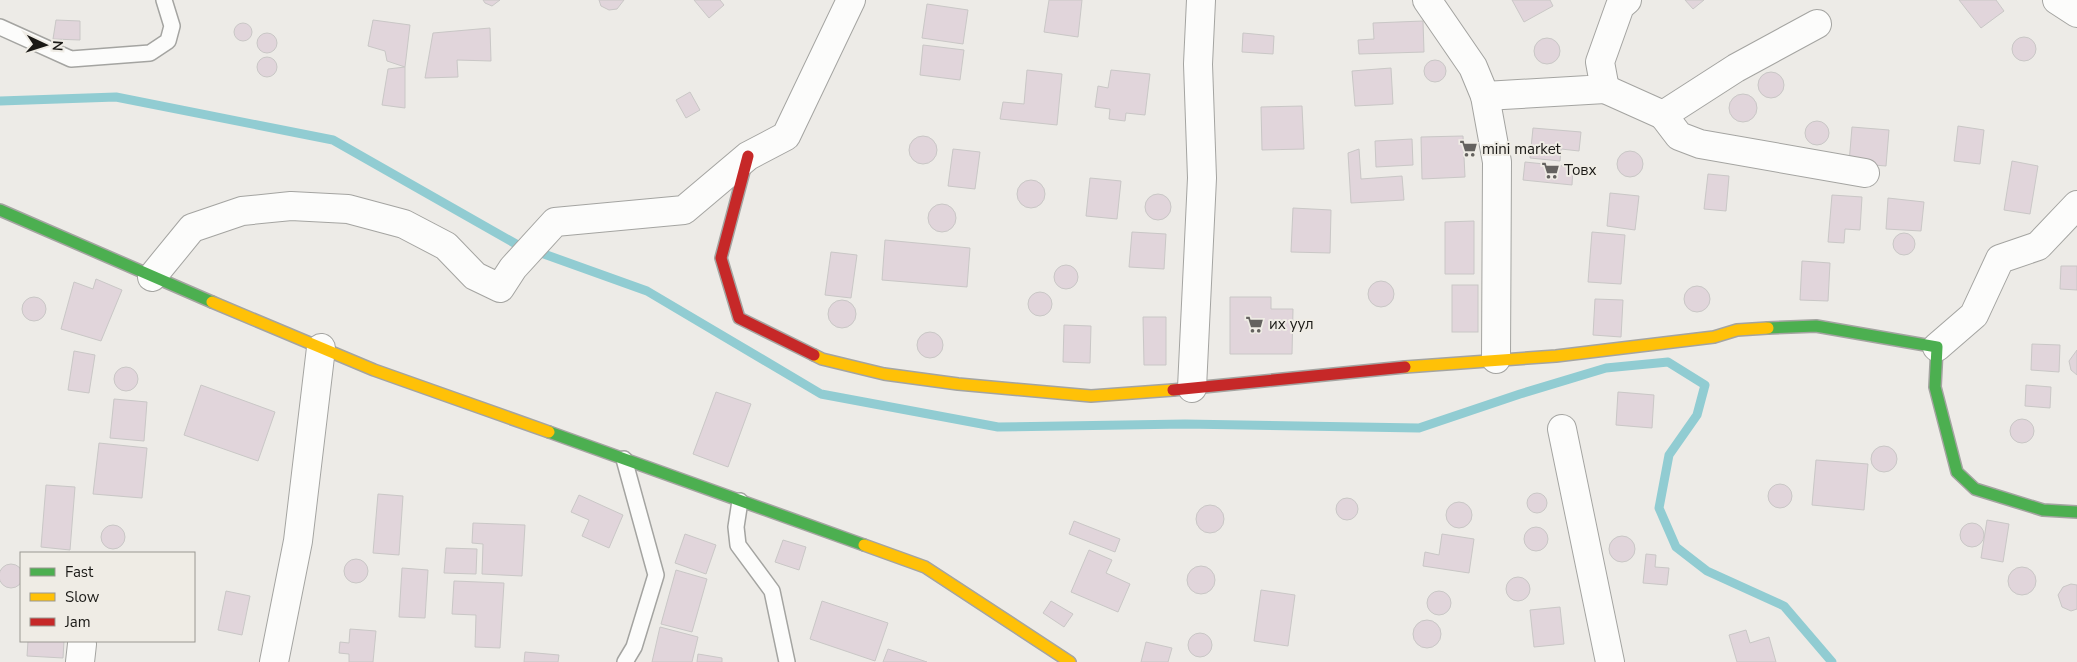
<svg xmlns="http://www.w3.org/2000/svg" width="2077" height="662" font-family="'Nunito Sans',sans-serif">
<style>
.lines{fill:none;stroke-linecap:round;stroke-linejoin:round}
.stream{stroke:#91ccd2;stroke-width:9}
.building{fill:#e1d5db;stroke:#c9c7c6}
.lane-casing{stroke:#a4a4a1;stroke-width:18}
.street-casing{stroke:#a4a4a1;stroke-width:30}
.fast-casing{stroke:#a4a4a1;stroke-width:14}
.slow-casing{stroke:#a4a4a1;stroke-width:14}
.jam-casing{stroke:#a4a4a1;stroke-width:14}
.lane{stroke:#fcfcfb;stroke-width:15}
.street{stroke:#fcfcfb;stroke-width:28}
.fast{stroke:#4caf50;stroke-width:11}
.slow{stroke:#ffc107;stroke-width:11}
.jam{stroke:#c62828;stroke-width:11}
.labels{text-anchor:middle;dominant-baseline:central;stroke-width:4;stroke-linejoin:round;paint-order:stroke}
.poi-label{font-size:15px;fill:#1a1916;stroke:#efece5;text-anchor:start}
</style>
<rect width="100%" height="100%" fill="#edebe7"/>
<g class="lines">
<path class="stream" d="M0 101 116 97 333 140 516 244 647 291 821 394 998 427 1185 424 1419 428 1520 394 1606 368 1668 362 1705 385 1697 415 1669 455 1659 508 1676 547 1707 571 1784 606 1832 662"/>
</g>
<g class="building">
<path d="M483 0H500L492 6 485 3Z"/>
<path d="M599 0H624L617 9 609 10 601 6Z"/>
<path d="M694 0H720L724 5 709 18Z"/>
<path d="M1049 0H1082L1078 37 1044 32Z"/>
<path d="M1512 0H1550L1553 6 1524 22Z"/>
<path d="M1685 0H1704L1693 9Z"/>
<path d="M1959 0H1996L2004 11 1981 28Z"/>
<path d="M927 4 968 10 963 44 922 38Z"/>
<path d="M56 20 80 21V40L53 39Z"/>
<path d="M373 20 410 25 405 67 387 61 385 51 368 46Z"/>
<path d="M1423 21 1424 52 1359 54 1358 40 1374 39 1373 23Z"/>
<circle cx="243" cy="32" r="9"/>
<path d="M490 28 491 61 457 60 458 77 425 78 433 33Z"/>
<path d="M1243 33 1274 36 1273 54 1242 52Z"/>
<circle cx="267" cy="43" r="10"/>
<circle cx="2024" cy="49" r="12"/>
<circle cx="1547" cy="51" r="13"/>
<path d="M923 45 964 50 960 80 920 75Z"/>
<circle cx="267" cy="67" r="10"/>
<circle cx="1435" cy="71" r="11"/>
<path d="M405 67V108L382 105 388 69Z"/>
<path d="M1391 68 1393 104 1355 106 1352 71Z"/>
<path d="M1027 70 1062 74 1057 125 1000 119 1003 102 1024 104Z"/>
<path d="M1111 70 1150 74 1145 115 1126 113 1125 121 1109 119 1110 109 1095 107 1098 86 1108 88Z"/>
<circle cx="1771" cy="85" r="13"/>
<path d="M690 92 700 110 686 118 676 100Z"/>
<circle cx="1743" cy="108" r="14"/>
<path d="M1302 106 1304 149 1262 150 1261 107Z"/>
<circle cx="1817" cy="133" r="12"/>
<path d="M1958 126 1984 130 1980 164 1954 161Z"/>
<path d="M1852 127 1889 130 1886 166 1849 163Z"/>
<path d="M1533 128 1581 132 1579 151 1561 149 1560 161 1530 158Z"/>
<path d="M1463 136 1465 177 1422 179 1421 137Z"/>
<circle cx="923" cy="150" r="14"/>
<path d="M1412 139 1413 165 1376 167 1375 141Z"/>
<path d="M953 149 980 152 975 189 948 186Z"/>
<path d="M1359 149 1361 179 1402 176 1404 200 1351 203 1348 153Z"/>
<circle cx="1630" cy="164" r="13"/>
<path d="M2012 161 2038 166 2030 214 2004 210Z"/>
<path d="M1525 162 1573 167 1572 185 1523 180Z"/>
<path d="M1708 174 1729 176 1726 211 1704 209Z"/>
<path d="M1090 178 1121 181 1117 219 1086 216Z"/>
<circle cx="1031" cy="194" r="14"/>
<path d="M1610 193 1639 196 1635 230 1607 226Z"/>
<circle cx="1158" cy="207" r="13"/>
<path d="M1832 195 1862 197 1860 230 1845 229 1844 243 1828 242Z"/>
<path d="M1888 198 1924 202 1921 231 1886 229Z"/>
<circle cx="942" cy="218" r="14"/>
<path d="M1293 208 1331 210 1330 253 1291 252Z"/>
<path d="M1474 221V274H1445V222Z"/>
<path d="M1132 232 1166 234 1164 269 1129 267Z"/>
<path d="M1592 232 1625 235 1621 284 1588 282Z"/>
<circle cx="1904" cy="244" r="11"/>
<path d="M885 240 970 248 967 287 882 280Z"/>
<path d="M831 252 857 255 851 298 825 295Z"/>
<path d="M1802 261 1830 263 1828 301 1800 300Z"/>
<circle cx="1066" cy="277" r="12"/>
<path d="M2061 266H2077V290L2060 289Z"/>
<path d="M96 279 122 290 101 341 61 329 74 282 93 289Z"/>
<circle cx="1381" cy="294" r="13"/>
<rect x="1452" y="285" width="26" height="47"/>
<circle cx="1697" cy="299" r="13"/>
<circle cx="1040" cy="304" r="12"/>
<circle cx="34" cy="309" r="12"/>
<path d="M1230 297H1271V309H1293L1292 354H1230Z"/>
<path d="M1595 299 1623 300 1621 337 1593 335Z"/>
<circle cx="842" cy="314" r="14"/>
<path d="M1143 317H1166V365H1144Z"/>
<path d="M1064 325 1091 326 1090 363 1063 362Z"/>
<circle cx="930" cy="345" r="13"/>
<path d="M2032 344 2060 345 2059 372 2031 370Z"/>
<path d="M2077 350V375L2071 370 2069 361Z"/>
<path d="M74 351 95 355 89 393 68 390Z"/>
<circle cx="126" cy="379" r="12"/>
<path d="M201 385 275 412 258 461 184 435Z"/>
<path d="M2026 385 2051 387 2050 408 2025 406Z"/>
<path d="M716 392 751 404 728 467 693 454Z"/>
<path d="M1618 392 1654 395 1652 428 1616 425Z"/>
<path d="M114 399 147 402 144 441 110 438Z"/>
<circle cx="2022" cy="431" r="12"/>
<path d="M99 443 147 448 142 498 93 494Z"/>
<circle cx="1884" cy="459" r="13"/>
<path d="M1816 460 1868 464 1864 510 1812 505Z"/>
<circle cx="1780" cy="496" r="12"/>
<path d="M46 485 75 487 70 550 41 547Z"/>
<circle cx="1537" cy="503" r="10"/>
<path d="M378 494 403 496 399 555 373 553Z"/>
<path d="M579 495 623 515 609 548 582 536 589 520 571 512Z"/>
<circle cx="1347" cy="509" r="11"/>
<circle cx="1459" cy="515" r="13"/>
<circle cx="1210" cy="519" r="14"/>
<path d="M1987 520 2009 524 2003 562 1981 558Z"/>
<path d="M1074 521 1120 539 1115 552 1069 534Z"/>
<path d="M473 523 525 525 522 576 482 574 483 544 472 543Z"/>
<circle cx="1972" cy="535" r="12"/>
<circle cx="113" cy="537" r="12"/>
<circle cx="1536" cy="539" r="12"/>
<path d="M685 534 716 545 706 574 675 563Z"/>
<path d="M1442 534 1474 539 1469 573 1423 566 1425 552 1439 555Z"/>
<circle cx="1622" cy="549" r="13"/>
<path d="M783 540 806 547 799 570 775 562Z"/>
<path d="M446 548 477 549 476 574 444 573Z"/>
<path d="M1089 550 1112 560 1106 573 1130 584 1118 612 1071 592Z"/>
<path d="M1646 554 1656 555 1655 567 1669 568 1667 585 1643 583Z"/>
<circle cx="356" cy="571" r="12"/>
<circle cx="11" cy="576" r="12"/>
<circle cx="1201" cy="580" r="14"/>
<circle cx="2022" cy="581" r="14"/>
<path d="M402 568 428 570 425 618 399 617Z"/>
<path d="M676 570 707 579 692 632 661 624Z"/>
<circle cx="1518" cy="589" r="12"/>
<path d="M454 581 504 583 500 648 475 647 476 615 452 614Z"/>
<path d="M2071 584 2077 585V609L2071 611 2062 607 2058 595 2063 587Z"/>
<path d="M1261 590 1295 595 1288 646 1254 641Z"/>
<path d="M226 591 250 596 242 635 218 630Z"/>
<circle cx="1439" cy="603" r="12"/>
<path d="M822 601 888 623 875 661 810 639Z"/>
<path d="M1051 601 1073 614 1064 627 1043 613Z"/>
<path d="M1560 607 1564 644 1534 647 1530 610Z"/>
<circle cx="1427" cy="634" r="14"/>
<path d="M660 627 698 637 692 662H652Z"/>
<path d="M350 629 376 631 373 662H349V654L339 653 340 642 349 643Z"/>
<path d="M1746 630 1750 643 1769 637 1776 662H1737L1729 635Z"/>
<circle cx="1200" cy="645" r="12"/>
<path d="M28 641H64L63 658 27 656Z"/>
<path d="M1146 642 1172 648 1168 662H1141Z"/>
<path d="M888 649 927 662H883Z"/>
<path d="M525 652 559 655 558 662H524Z"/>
<path d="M698 654 722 658V662H697Z"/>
</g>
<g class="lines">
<defs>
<g id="lane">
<path d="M0 27 71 59 150 53 168 41 172 26 164 0"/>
<path d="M624 459 656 575 634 647 625 662"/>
<path d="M740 501 736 527 738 545 772 591 787 662"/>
</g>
<g id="street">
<path d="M1427 0 1473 67 1485 96 1497 162 1496 359"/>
<path d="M2057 0 2077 13"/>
<path d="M1605 89 1663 115 1736 68 1817 24"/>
<path d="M1485 96 1605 89 1600 62 1620 6 1627 0"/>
<path d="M1663 115 1679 136 1700 144 1865 173"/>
<path d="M152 277 192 228 242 211 291 206 348 209 404 224 446 246 475 276 500 288 513 268 555 222 684 210 748 156 786 136 851 0"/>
<path d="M1937 347 1974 315 2000 259 2038 246 2077 205"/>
<path d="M1192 388 1202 178 1198 64 1201 0"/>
<path d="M1562 429 1610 662"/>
<path d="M80 662 82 644"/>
<path d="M274 662 298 541 321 348"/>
</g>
<g id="fast">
<path d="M0 210 212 302"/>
<path d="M1768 328 1816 326 1937 347 1935 387 1957 472 1975 489 2043 510 2077 512"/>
<path d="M549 432 864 545"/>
</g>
<g id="slow">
<path d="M212 302 374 370 549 432"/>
<path d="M814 355 822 359 884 374 958 384 1091 396 1173 390"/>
<path d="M1405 367 1556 356 1714 337 1737 330 1768 328"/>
<path d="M864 545 925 567 1070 662"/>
</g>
<g id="jam">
<path d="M748 156 721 258 739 318 814 355"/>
<path d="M1173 390 1405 367"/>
</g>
</defs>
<use href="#lane" class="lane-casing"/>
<use href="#street" class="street-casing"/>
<use href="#fast" class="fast-casing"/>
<use href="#slow" class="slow-casing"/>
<use href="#jam" class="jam-casing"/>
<use href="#lane" class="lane"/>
<use href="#street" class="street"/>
<use href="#fast" class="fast"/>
<use href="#slow" class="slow"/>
<use href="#jam" class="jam"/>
</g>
<defs>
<symbol id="supermarket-bare" viewBox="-9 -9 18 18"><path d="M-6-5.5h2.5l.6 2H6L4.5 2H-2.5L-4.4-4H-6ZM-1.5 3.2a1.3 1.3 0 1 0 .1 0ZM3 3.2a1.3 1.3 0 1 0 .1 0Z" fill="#64625f" stroke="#efece5" stroke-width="2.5" paint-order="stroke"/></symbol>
</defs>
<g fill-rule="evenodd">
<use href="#supermarket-bare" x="1456" y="136" width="25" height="25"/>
<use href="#supermarket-bare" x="1538" y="158" width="25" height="25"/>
<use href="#supermarket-bare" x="1242" y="312" width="25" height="25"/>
</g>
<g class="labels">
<g class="poi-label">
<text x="1482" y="149">mini market</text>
<text x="1564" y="170">Товх</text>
<text x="1269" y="324">их уул</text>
</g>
</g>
<rect x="20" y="552" width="175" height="90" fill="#efece5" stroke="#9a9892"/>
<rect x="30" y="568" width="25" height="8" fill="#4caf50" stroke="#9a9892"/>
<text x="65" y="577" font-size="15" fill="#1a1916">Fast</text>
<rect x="30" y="593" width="25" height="8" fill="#ffc107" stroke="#9a9892"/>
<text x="65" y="602" font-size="15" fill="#1a1916">Slow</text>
<rect x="30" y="618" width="25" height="8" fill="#c62828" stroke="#9a9892"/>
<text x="65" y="627" font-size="15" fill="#1a1916">Jam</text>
<g transform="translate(45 45) rotate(94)" stroke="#efece5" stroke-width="4" paint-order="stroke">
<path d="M0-4L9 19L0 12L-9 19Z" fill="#1a1916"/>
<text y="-8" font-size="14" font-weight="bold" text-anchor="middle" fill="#1a1916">N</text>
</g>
</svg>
